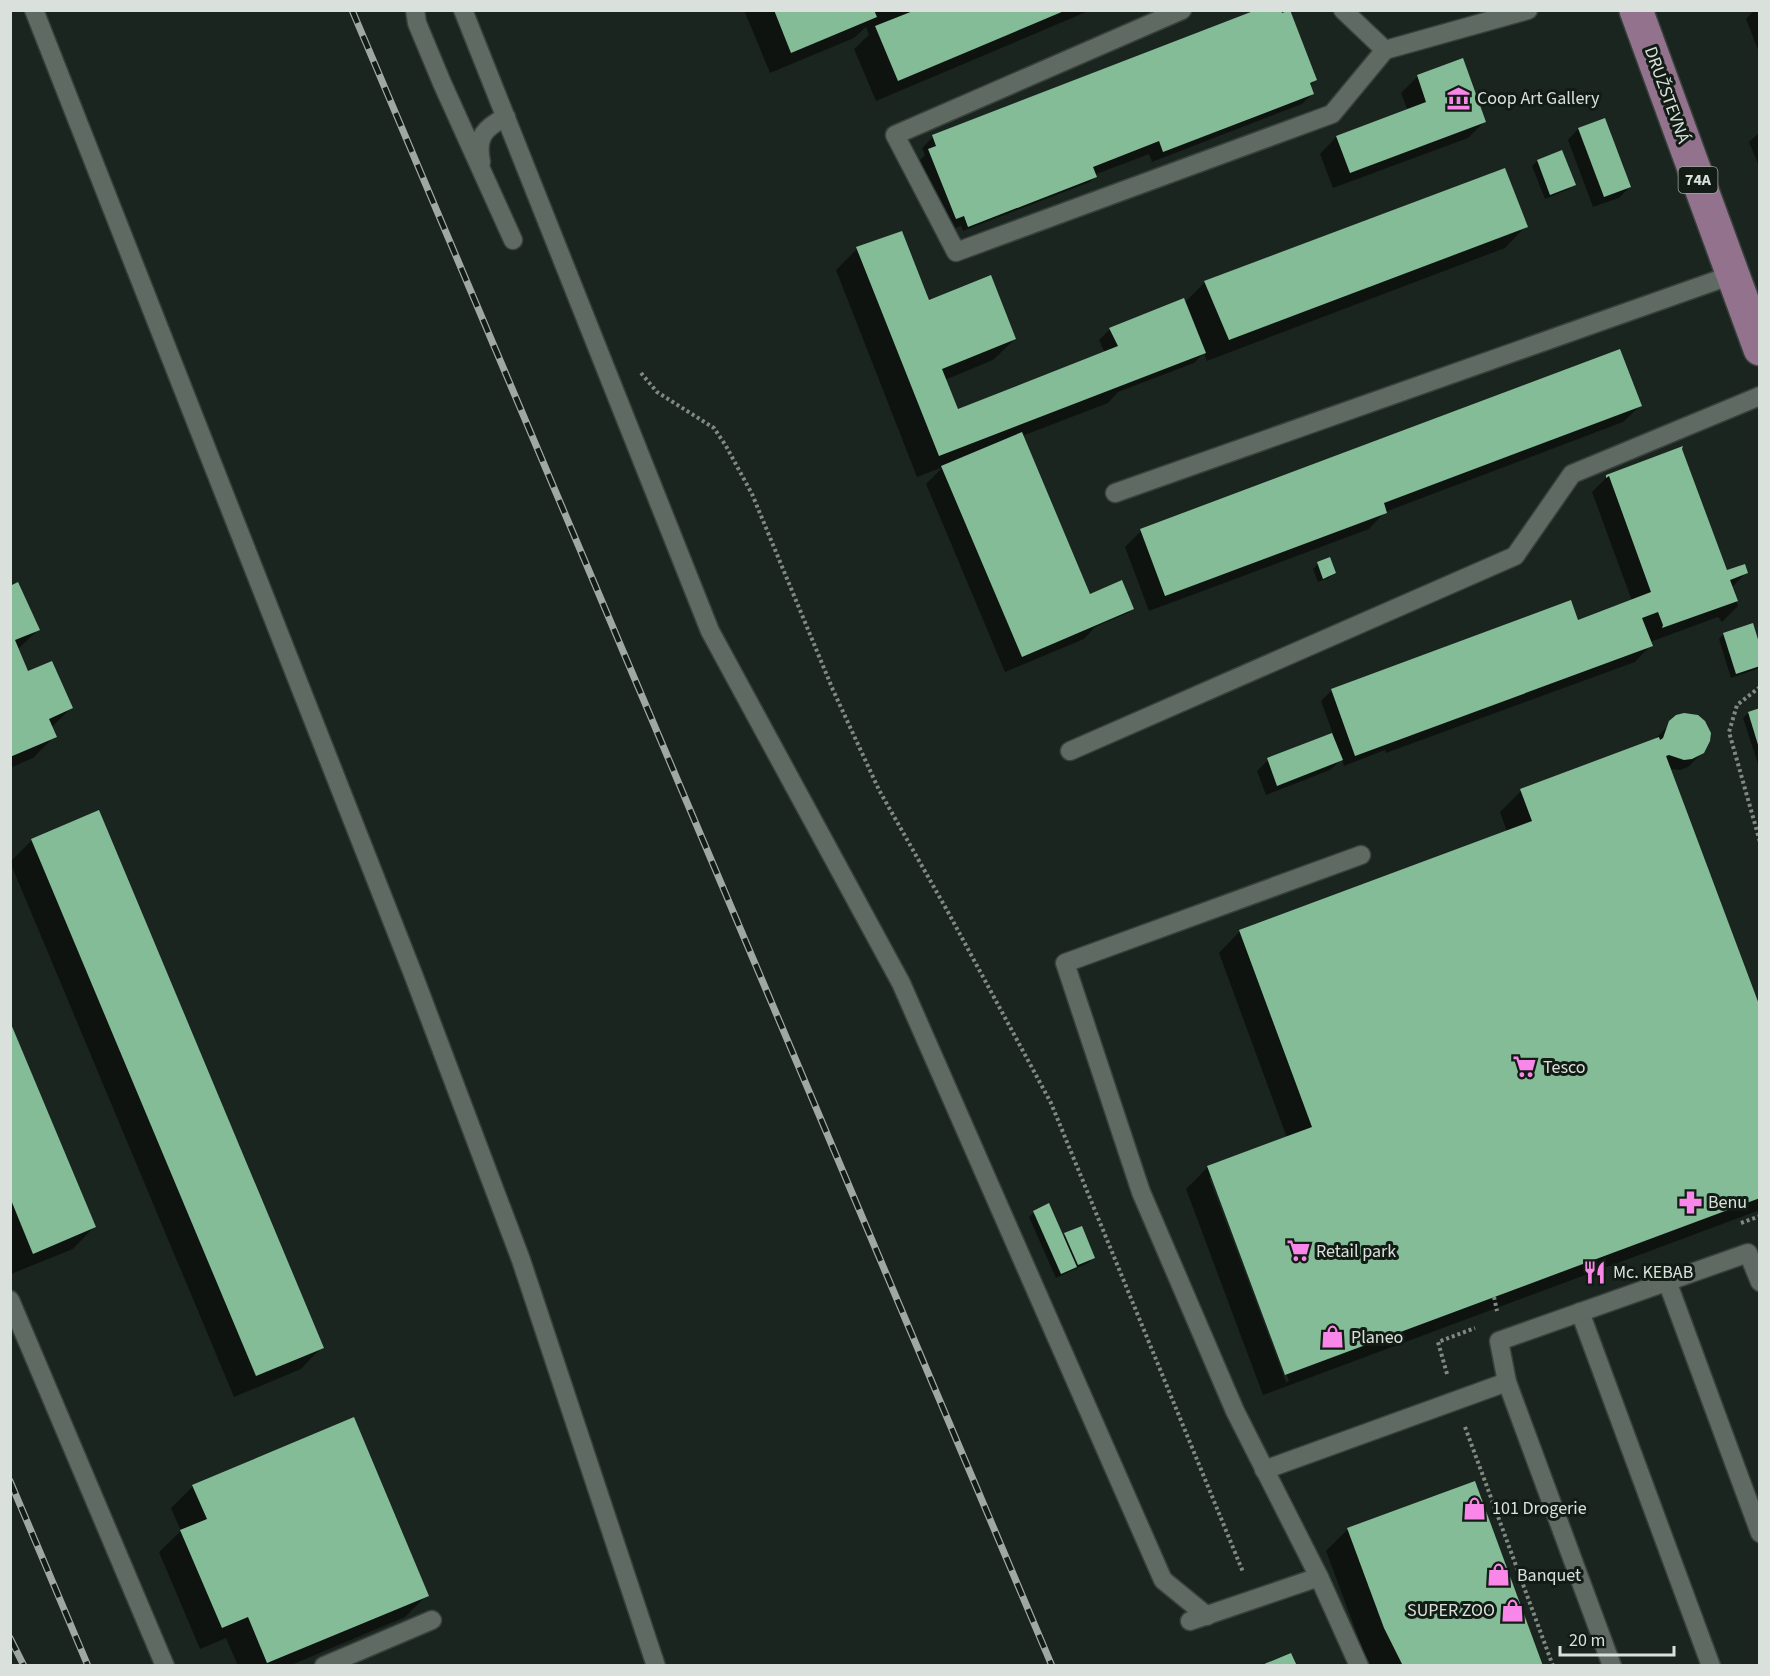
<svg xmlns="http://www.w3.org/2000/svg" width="1770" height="1676" font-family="'Source Sans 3',sans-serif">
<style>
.shadow{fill:#0007;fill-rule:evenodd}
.building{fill:#84bc98}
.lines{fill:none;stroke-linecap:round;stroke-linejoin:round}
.lane-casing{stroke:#39413c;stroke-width:21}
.primary-casing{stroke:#39413c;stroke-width:36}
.path{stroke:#808983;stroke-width:4;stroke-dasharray:3 3;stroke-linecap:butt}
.lane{stroke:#5e6a62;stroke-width:18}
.primary{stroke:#92728d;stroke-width:33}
.rail-casing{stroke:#a0a8a3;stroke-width:7}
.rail{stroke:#121c15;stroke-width:4.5;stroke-dasharray:14;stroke-linecap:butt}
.labels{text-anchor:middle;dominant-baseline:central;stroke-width:6;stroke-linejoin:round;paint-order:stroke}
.shield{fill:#121c15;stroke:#9ea6a0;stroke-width:1.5}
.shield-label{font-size:16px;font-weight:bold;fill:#dae1dc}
.street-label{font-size:18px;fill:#dae1dc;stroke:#121c15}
.poi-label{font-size:18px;fill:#dae1dc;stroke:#121c15;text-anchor:start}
</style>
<rect width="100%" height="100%" fill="#1b251f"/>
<g class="shadow">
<path d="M744 10H1091L876 101 854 49 869 35 866 27 854 38 770 73Z"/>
<path d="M1754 10H1760V55L1746 19Z"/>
<path d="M1418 76 1485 121 1468 138 1333 188 1320 154 1336 137 1408 111 1401 93Z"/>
<path d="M1316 79 1310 86 1312 94 1302 104 1152 162 1149 154 1094 175 1095 177 1090 182 963 231 961 226 940 234 913 167 925 155 922 148 933 137Z"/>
<path d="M1578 129 1630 187 1619 198 1593 207 1568 140Z"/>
<path d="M1760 132V169L1749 142Z"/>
<path d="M1561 152 1574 184 1569 189 1545 199 1532 166 1537 161Z"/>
<path d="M1526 226 1505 248 1207 361 1204 353 1194 363 1118 392 1108 403 1022 436 1089 596 1133 608 1128 613 1095 627 1084 639 1005 672 926 484 943 467 917 477 836 270 857 249 929 302 1015 339 993 360 945 380 957 410 1105 353 1099 340 1110 329 1184 303 1205 282Z"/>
<path d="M1640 406 1623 422 1385 512 1369 529 1149 611 1125 547 1141 531Z"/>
<path d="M1609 475 1726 572 1746 573 1731 588 1738 606 1722 622 1718 617 1650 642 1651 645 1635 662 1386 753 1385 750 1344 766 1342 759 1330 770 1266 795 1257 771 1268 760 1333 734 1321 701 1332 690 1577 622 1632 601 1592 492Z"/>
<path d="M1318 564 1334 573 1329 578 1318 582 1313 569Z"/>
<path d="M10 587 38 630 17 650 27 673 71 708 51 728 55 736 33 758 10 768Z"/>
<path d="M1724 634 1760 651V668L1731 678 1719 639Z"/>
<path d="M1760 710V770L1743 718 1748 713Z"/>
<path d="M1677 717 1709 740 1700 755 1688 767 1680 770 1670 769 1760 1012V1210L1263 1395 1186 1189 1208 1167 1287 1138 1219 953 1240 931 1507 832 1500 812 1521 791 1655 741 1656 738ZM1209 1177H1213L1289 1381 1286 1382Z"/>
<path d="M32 840 322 1347 301 1369 234 1397 10 862Z"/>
<path d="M10 1028 94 1227 73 1249 11 1274Z"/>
<path d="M1034 1212 1062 1238 1065 1235 1093 1258 1088 1263 1056 1278 1029 1217Z"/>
<path d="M193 1486 427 1595 405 1617 289 1666H238L226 1638 200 1649 159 1552 181 1531 171 1508Z"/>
<path d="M1348 1529 1542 1666H1371L1363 1650 1326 1551Z"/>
</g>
<g class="building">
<path d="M774 10H874L877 17 791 53Z"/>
<path d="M1256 10H1281L1282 13 1290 10 1317 80 1310 83 1314 94 1163 152 1159 141 1149 145 1093 167 1097 177 968 227 964 216 956 219 928 149 936 146 932 135Z"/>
<path d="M913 11H1064L898 81 875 26Z"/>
<path d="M1463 58 1486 122 1350 173 1336 136 1426 102 1417 75Z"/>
<path d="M1605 118 1631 187 1604 197 1578 128Z"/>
<path d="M1562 150 1576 185 1550 195 1537 160Z"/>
<path d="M1505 168 1528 227 1229 340 1204 281Z"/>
<path d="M902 231 929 300 991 275 1016 339 942 369 958 409 1118 346 1109 328 1184 298 1206 353 939 456 856 247Z"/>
<path d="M1620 349 1642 406 1384 503 1387 513 1165 596 1140 529Z"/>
<path d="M1022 432 1090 594 1122 580 1134 609 1022 657 941 466Z"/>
<path d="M1683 446 1682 449 1727 570 1745 564 1748 573 1730 580 1738 601 1662 628 1663 625 1658 612 1642 618 1653 646 1355 756 1331 689 1571 600 1578 620 1651 592 1609 476 1606 478V475Z"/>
<path d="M1330 557 1336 573 1323 579 1317 562Z"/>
<path d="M18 582 40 630 15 640 28 671 52 661 73 708 49 719 57 737 10 757V586Z"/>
<path d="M1753 623 1760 646V666L1736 674 1723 633Z"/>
<path d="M1760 708V748H1759L1748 712Z"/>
<path d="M1684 713 1698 715 1705 721 1711 733 1710 741 1704 753 1692 759 1684 760 1669 755 1666 756 1760 1007V1198L1285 1375 1207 1166 1312 1127 1239 930 1532 821 1520 789 1659 737 1660 740 1663 738 1669 721 1676 715Z"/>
<path d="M1332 733 1343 760 1277 786 1267 758Z"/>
<path d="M99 810 324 1348 256 1376 31 839Z"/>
<path d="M11 1024 96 1227 33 1254 11 1200Z"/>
<path d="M1049 1203 1077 1267 1061 1274 1033 1211Z"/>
<path d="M1082 1226 1095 1258 1078 1265 1064 1233Z"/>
<path d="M354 1417 429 1596 267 1663 248 1617 222 1628 180 1530 207 1519 192 1485Z"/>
<path d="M1475 1481 1543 1666H1403L1384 1628 1347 1528Z"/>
<path d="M1291 1653 1297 1666H1262V1665Z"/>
</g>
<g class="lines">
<defs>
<g id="lane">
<path d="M34 10 413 974 521 1260 656 1666"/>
<path d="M415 10 417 23 442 83 513 240"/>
<path d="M463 10 710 631 901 983 1163 1580 1207 1616"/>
<path d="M1182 10 895 135 956 252 1332 114 1385 50 1528 10"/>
<path d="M1343 10 1385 50"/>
<path d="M481 162C476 137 484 128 506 117"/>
<path d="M1115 493 1732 275"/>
<path d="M1070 751 1515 556 1572 474 1760 396"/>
<path d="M1667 1281 1760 1533"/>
<path d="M10 1300 165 1666"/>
<path d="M1580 1312 1711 1666"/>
<path d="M1264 1470 1507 1382"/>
<path d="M1190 1621 1319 1577"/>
<path d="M324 1666 432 1620"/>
<path d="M1359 1666 1319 1577 1235 1411 1141 1192 1065 963 1361 855"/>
<path d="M1612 1666 1507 1382 1499 1341 1748 1253 1760 1282"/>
</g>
<path id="primary" d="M1636 10 1760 349"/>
</defs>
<use href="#lane" class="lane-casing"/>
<use href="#primary" class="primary-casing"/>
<g class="path">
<path d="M641 373 657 392 714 428 726 446 752 494 833 690 879 790 948 912 1051 1103 1243 1572"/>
<path d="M1760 687 1737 705 1729 732 1760 842"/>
<path d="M1741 1223 1760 1216"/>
<path d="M1494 1297 1497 1311"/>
<path d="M1447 1374 1438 1342 1475 1328"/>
<path d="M1465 1427 1553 1666"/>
</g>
<use href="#lane" class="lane"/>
<use href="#primary" class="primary"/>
<defs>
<g id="rail">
<path d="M352 10 1052 1666"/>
<path d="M10 1481 88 1666"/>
<path d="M10 1638 24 1666"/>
</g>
</defs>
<use href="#rail" class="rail-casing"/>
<use href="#rail" class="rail"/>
</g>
<defs>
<symbol id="museum-bare" viewBox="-9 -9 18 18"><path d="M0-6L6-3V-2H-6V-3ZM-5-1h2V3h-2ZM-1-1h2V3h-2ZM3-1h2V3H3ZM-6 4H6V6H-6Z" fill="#f987e9" stroke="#121c15" stroke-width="2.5" paint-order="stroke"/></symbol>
<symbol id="supermarket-bare" viewBox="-9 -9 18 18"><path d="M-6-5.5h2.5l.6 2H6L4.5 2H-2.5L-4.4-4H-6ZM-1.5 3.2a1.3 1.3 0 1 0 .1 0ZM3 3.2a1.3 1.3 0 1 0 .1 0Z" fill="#f987e9" stroke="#121c15" stroke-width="2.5" paint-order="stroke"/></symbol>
<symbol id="pharmacy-bare" viewBox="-9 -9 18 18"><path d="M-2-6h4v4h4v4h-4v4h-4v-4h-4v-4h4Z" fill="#f987e9" stroke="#121c15" stroke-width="2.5" paint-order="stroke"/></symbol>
<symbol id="restaurant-bare" viewBox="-9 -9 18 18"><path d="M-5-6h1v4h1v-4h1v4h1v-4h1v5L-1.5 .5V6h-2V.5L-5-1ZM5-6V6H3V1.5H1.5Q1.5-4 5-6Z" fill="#f987e9" stroke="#121c15" stroke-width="2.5" paint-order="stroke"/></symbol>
<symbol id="shop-bare" viewBox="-9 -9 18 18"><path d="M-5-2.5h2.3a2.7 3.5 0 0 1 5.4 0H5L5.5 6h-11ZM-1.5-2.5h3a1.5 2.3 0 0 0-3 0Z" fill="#f987e9" stroke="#121c15" stroke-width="2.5" paint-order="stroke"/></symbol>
</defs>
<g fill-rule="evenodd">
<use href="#museum-bare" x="1442" y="82" width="33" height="33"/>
<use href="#supermarket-bare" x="1508" y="1050" width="33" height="33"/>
<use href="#pharmacy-bare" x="1674" y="1186" width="33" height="33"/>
<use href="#supermarket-bare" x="1282" y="1234" width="33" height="33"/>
<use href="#restaurant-bare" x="1578" y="1256" width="33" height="33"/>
<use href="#shop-bare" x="1316" y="1320" width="33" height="33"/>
<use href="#shop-bare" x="1458" y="1492" width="33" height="33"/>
<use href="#shop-bare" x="1482" y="1558" width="33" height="33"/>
<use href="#shop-bare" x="1496" y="1594" width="33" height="33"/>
</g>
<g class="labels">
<rect class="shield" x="1678.5" y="167" width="39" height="26" rx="4.5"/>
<g class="shield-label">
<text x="1698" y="180">74A</text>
</g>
<g class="street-label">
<text transform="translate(1667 95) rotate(70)">DRUŽSTEVNÁ</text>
</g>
<g class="poi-label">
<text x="1477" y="98">Coop Art Gallery</text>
<text x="1543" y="1067">Tesco</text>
<text x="1708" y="1202">Benu</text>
<text x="1316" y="1251">Retail park</text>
<text x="1613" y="1272">Mc. KEBAB</text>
<text x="1351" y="1337">Planeo</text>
<text x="1492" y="1508">101 Drogerie</text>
<text x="1517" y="1575">Banquet</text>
<text x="1495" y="1610" text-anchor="end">SUPER ZOO</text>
</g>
</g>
<rect width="1770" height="1676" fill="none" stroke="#dae1dc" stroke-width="24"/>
<path d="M1560 1646v9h114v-9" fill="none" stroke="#dae1dc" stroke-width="3"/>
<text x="1569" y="1646" font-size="18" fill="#dae1dc" stroke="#121c15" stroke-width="4.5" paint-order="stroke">20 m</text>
</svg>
